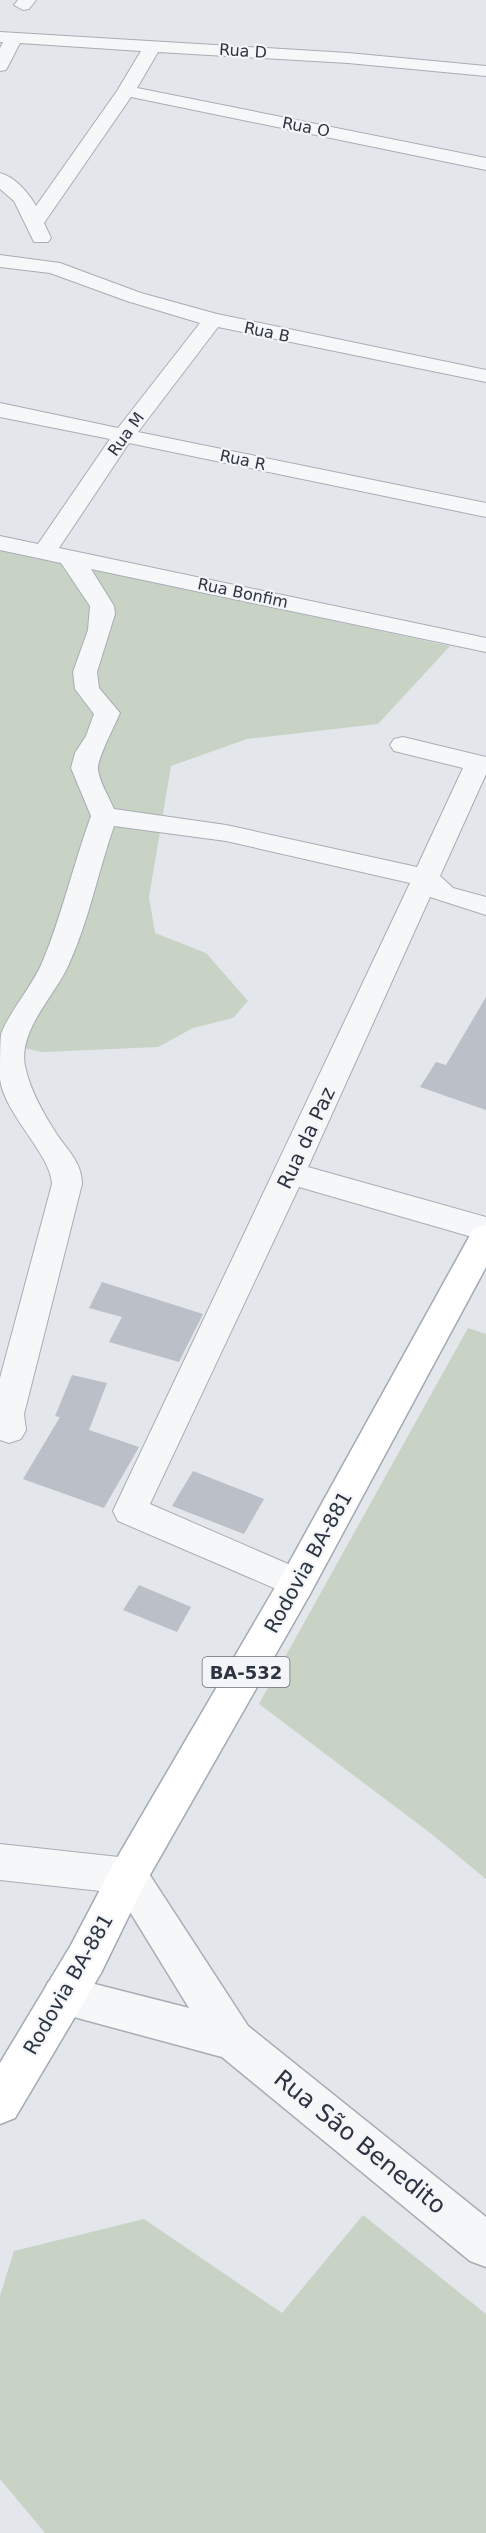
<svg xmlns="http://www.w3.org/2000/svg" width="486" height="2533" font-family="'DejaVu Sans',sans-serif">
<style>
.green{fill:#c8d3c5}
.building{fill:#bbbfc7}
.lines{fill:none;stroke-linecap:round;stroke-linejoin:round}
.minor-casing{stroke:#a8adb4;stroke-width:2}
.tertiary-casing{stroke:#a8adb4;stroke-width:3}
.primary-casing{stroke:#a3aab5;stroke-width:3}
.minor{fill:#f6f7f9;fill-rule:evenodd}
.tertiary{fill:#f6f7f9;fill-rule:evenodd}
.primary{fill:#fff;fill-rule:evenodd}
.labels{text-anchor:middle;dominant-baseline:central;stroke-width:4.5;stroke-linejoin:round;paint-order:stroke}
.far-street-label{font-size:16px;fill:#2c3341;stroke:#f3f5f8}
.shield{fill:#f3f5f8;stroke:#686d78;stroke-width:1.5}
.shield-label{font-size:18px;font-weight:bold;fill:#2c3341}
.street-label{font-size:20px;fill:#2c3341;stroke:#f3f5f8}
.near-street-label{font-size:24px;fill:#2c3341;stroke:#f3f5f8}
</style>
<rect width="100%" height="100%" fill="#e3e6ea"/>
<g class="green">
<path d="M0 549 450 646 378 724 247 739 171 766 149 897 155 933 206 953 248 1001 233 1018 193 1028 158 1047 42 1052 0 1043Z"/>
<path d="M468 1328 486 1334V1879L429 1832 259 1704Z"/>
<path d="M363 2215 486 2314V2533H45L0 2479V2296L14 2251 144 2219 282 2313Z"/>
</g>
<g class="building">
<path d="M486 997V1110L420 1087 436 1062 446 1065Z"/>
<path d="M102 1282 203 1314 179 1362 109 1342 122 1317 89 1308Z"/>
<path d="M72 1375 107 1383 89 1430 139 1447 104 1508 23 1479 60 1417 55 1416Z"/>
<path d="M193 1471 264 1499 244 1534 172 1506Z"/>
<path d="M139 1585 191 1607 177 1632 123 1610Z"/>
</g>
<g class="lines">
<defs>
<g id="minor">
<path d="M18 0H36L29 9 23 10 14 5Z"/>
<path d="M0 32 348 53 486 66V76L348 63 158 52 137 88 486 158V170L131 97 44 223 51 238 48 242H34L14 201 0 189V173C15 177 29 193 36 206L117 91 141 51 20 43 6 70 0 71V48L3 42H0Z"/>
<path d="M0 255 60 263 141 293 217 314 486 370V382L218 327 138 432 486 503V517L129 443 59 548 486 638V652L91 569 114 606 115 614 97 672 99 688 120 713C115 725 96 761 98 770 100 783 109 797 114 809L226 825 417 867 463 768 394 751 390 745 394 739 403 737 486 757V774L440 876 453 888 486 897V915L430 897 308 1167 486 1217V1241L299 1187 150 1504 309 1573 315 1583 309 1593 297 1598 118 1521 113 1511 410 883 226 841 114 826C98 872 89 920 69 964 55 996 18 1030 25 1066 30 1090 43 1113 56 1133 67 1150 82 1162 82 1184L24 1414 26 1430 21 1439 9 1443 0 1440V1378L52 1184C51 1154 4 1114 0 1079 0 1067 0 1045 1 1034 11 1009 31 988 42 963 62 915 73 865 91 816L71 768 75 753 86 736 94 714 75 689 73 672 88 630 90 606 61 563 0 550V536L38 544 110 439 0 417V403L118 428 200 323 127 301 50 273 0 267Z"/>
<path d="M0 1844 128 1858 142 1863 147 1876 142 1889 128 1894 0 1880Z"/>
</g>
<path id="tertiary" d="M128 1857 142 1863 248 2026 486 2217V2267L470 2261 222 2057 48 2010 42 1996 48 1982 63 1976 189 2008 108 1876 114 1863Z"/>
<path id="primary" d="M486 1225V1267L310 1594 142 1889 101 1973 15 2118 0 2124V2063L71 1945 114 1863 284 1572 474 1228Z"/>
</defs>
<use href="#minor" class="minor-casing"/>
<use href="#tertiary" class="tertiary-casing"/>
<use href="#primary" class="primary-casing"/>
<use href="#minor" class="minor"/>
<use href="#tertiary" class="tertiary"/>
<use href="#primary" class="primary"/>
</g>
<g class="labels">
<g class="far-street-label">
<text transform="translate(243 51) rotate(4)">Rua D</text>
<text transform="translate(306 127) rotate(11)">Rua O</text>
<text transform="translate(267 332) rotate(12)">Rua B</text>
<text transform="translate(126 434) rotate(-54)">Rua M</text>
<text transform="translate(243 460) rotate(12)">Rua R</text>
<text transform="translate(243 593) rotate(12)">Rua Bonfim</text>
</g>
<rect class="shield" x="202.5" y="1657" width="87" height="30" rx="4.5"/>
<g class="shield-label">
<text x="246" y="1672">BA-532</text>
</g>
<g class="street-label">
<text transform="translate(306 1138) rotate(-65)">Rua da Paz</text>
<text transform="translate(308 1562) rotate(-61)">Rodovia BA-881</text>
<text transform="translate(68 1984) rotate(-60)">Rodovia BA-881</text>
</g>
<g class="near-street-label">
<text transform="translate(360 2142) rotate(39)">Rua São Benedito</text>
</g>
</g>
</svg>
